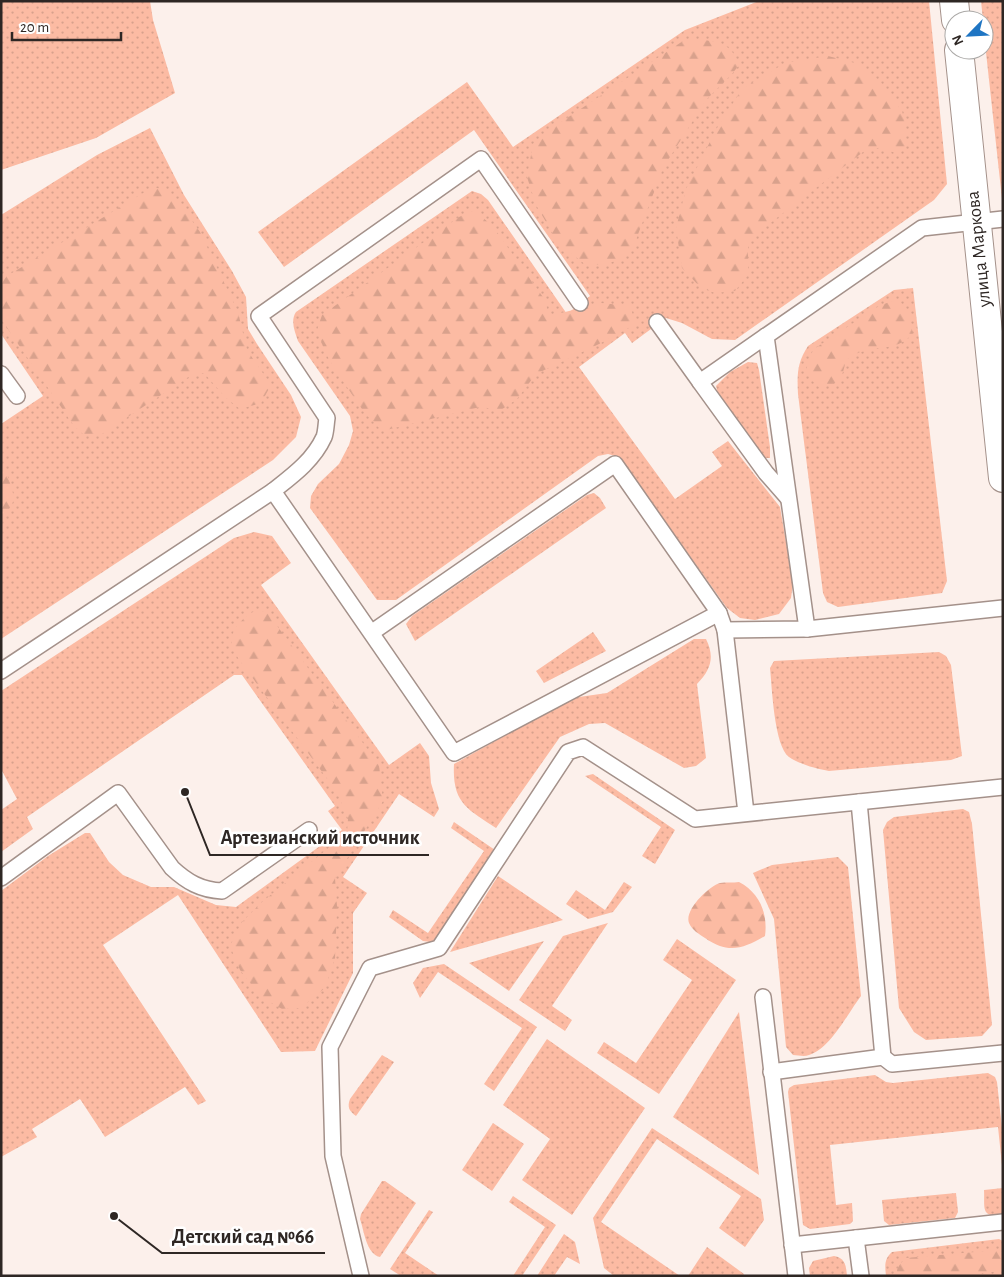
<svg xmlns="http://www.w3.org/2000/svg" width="1004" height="1277" font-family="'Alegreya Sans',sans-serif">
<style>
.grass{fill:url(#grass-dots)}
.forest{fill:url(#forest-firs)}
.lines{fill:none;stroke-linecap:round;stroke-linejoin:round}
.service-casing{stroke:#a4918a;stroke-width:18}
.tertiary-casing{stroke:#a4918a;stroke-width:30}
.service{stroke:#fff;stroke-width:15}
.tertiary{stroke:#fff;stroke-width:28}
.labels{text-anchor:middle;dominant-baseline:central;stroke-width:5;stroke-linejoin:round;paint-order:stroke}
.street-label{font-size:19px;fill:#2e2724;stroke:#fff}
.leader{fill:none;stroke:#2e2724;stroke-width:2}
.callout-dot{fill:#2e2724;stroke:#fff;stroke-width:2}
.callout-label{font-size:20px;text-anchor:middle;font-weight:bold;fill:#2e2724;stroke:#fff;stroke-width:5;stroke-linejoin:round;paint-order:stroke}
</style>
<defs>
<pattern id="grass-dots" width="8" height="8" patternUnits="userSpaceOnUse" patternTransform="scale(1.25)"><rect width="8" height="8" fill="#fcbba3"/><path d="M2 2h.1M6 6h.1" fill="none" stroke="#d8a18c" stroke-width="1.8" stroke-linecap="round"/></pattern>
<pattern id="forest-firs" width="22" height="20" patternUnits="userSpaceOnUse" patternTransform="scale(1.25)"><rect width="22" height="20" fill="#fcbba3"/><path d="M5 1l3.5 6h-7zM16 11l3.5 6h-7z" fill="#d8a18c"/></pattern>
</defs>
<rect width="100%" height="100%" fill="#fcf0eb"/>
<g class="grass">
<path d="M1 1H150L153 20 175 93 96 138 1 170Z"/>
<path d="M759 1H929L947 184 934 200 735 340 712 339 682 323 666 318 632 343 625 333 579 367 675 499 722 466 712 452 728 441 780 507 793 583 791 598 779 614 755 620 740 618 727 608 619 457 608 454 598 456 396 600H377L310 508 311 496 318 484 339 464 349 445 353 431 350 416 298 341C295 332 290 321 296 312L472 191 481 194 488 200 567 314 590 296 474 130 284 267 258 232 467 82 513 147 685 30Z"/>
<path d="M981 1H1003V208L984 34V20H983Z"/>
<path d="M150 128 184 195 232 271 246 297 248 329 257 344 291 395 301 417 296 437 273 460 1 639V424L43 396 1 334V215L97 155Z"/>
<path d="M913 288 947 581 942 593 838 607 827 602 823 593 798 394C797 374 797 363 808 346L894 290Z"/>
<path d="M748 362 757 363 759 370 770 447V458H762L718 394 716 386 730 372Z"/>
<path d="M594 493 600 498 606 508 415 641 406 624 412 616 587 495Z"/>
<path d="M254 532 272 536 291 563 261 585 389 765 420 743 429 756 431 783 439 809 434 817 399 794 343 877 367 893 353 913V973L315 1051 281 1052 178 895 103 945 206 1101 198 1105 185 1087 105 1137 80 1099 32 1129 37 1137 1 1157V891L48 856 85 833H90L109 862 123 875 151 887H174L216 905 236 907 342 830 328 811 335 806 242 675H234L27 817 33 829 1 852V810L17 799 1 769V691L234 538Z"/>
<path d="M593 632 606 651 544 683 536 671Z"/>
<path d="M694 639H706C715 657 711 670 697 684L706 758 696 766 684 768 605 723 589 724 560 737 496 828C467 809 452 803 454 764L572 698 607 693Z"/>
<path d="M939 652 946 656 951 665 962 756 951 760 829 771C817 769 799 764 789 757 774 746 772 687 770 668L774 661Z"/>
<path d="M593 774 675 830 655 864 642 856 661 827 585 776Z"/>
<path d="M963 809 969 812 972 824 992 1025 982 1036 926 1040 914 1032 899 1008 883 830 887 822 894 817Z"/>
<path d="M454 822 495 850 435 941 430 942 423 941 389 917 393 910 428 933 484 851 451 828Z"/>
<path d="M838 857 848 867 861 996C848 1013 830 1049 809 1055 804 1057 798 1055 793 1055L786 1047 774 919 753 873 772 865Z"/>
<path d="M498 876 563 920 450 952Z"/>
<path d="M624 882 632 887 613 912 588 919 566 904 576 890 605 910Z"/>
<path d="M608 923 552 1006 572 1020 565 1031 519 1000 563 936Z"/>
<path d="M677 939 736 980 659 1094 597 1053 604 1042 636 1063 692 980 663 960Z"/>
<path d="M544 941 509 991 469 963Z"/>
<path d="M444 964 537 1027 494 1091 484 1084 522 1028 438 972 420 998 413 983 423 968Z"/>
<path d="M739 1012 759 1175 673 1117Z"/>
<path d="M547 1039 645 1108 572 1215 522 1180 550 1139 503 1105Z"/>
<path d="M382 1055 394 1062 356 1116C349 1111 347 1107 350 1099Z"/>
<path d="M988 1073 995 1077 997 1082 1003 1137V1175L998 1127 830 1145 836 1205 852 1203 853 1221 850 1224 810 1229 803 1225 788 1092 789 1088 794 1085 875 1075 886 1082 893 1083Z"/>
<path d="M493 1123 524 1144 492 1191 462 1170Z"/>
<path d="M652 1128 761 1199 764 1220 745 1247 719 1228 741 1196 657 1139 601 1222 680 1276H614L604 1268 593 1218Z"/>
<path d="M382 1181H385L416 1203 380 1257C366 1254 364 1230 360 1219L361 1214Z"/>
<path d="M1003 1188V1215C980 1218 985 1208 984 1190Z"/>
<path d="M956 1193 958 1212 955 1218 889 1225 884 1221 882 1200Z"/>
<path d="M513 1196 556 1225 522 1276H513L545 1227 509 1202Z"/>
<path d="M429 1210 433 1212 405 1253 439 1276H401L390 1269Z"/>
<path d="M564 1234 575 1242 580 1264 567 1257 554 1276H537Z"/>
<path d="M999 1239 1003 1241V1276H886C885 1266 884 1259 892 1252Z"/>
<path d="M707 1247 744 1274 743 1276H688Z"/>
<path d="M834 1256C845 1258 846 1265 847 1276H810L809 1268 813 1261Z"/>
</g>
<g class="forest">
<path d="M686 39C711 41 730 38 739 65L732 74 706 100 663 168 634 245 622 258 607 264 586 265 559 244 536 205 527 177 533 144 561 122Z"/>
<path d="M828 56 855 63 880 81 889 95 902 111 906 127 905 149 897 154 882 147 863 152 757 233 748 243V275L735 291 715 293 701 288 682 268 676 228 686 189 717 128 742 89 785 63Z"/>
<path d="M153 187 168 191 178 201 200 232 238 312 247 350 271 385 261 403 240 409 225 397 204 373 190 376 99 436 84 435 74 426 1 319V282L7 276Z"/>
<path d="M475 210 494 228 545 300 549 316 601 303 630 306 636 324 599 344 536 374 517 399 501 410 480 407 382 431 364 412 336 371 325 352 317 330 322 315 459 217Z"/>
<path d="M892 301C910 301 909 318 913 333 899 351 880 345 861 352 856 353 851 357 846 360 842 378 840 386 819 387 804 374 804 366 814 349L879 306Z"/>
<path d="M1 466C6 470 7 475 9 480 15 497 17 505 1 516Z"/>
<path d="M256 610 267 612 379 765 383 801 335 878 337 906 335 958 325 988 301 1008 282 1009 261 997 240 970 230 946 242 922 262 902 347 833 348 819 337 792 240 661C238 657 233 651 232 646 229 629 243 618 256 610Z"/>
<path d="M739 882C760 893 768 914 765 936 743 949 728 954 705 938 699 934 692 930 689 923 684 910 709 886 720 883 726 882 733 883 739 882Z"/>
<path d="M998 1250 1003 1253V1270L1001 1271 958 1276H897C896 1267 900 1264 906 1258Z"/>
</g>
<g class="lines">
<defs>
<g id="service">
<path d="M657 322 700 382"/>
<path d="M766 336 700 382 766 473 788 498"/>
<path d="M1 374 17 396"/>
<path d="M273 491 454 753 719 613 615 464 371 633"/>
<path d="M719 613 725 630 807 629 1003 608"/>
<path d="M807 629 766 336 922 228 1003 219"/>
<path d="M725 630 746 813"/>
<path d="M1 671 273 491C292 476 313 461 324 437 326 432 326 424 327 418L259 316 481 159 580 303"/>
<path d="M859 802 883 1057"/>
<path d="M1 878 118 793 172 868C187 882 201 890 222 891L309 830"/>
<path d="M763 997 796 1276"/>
<path d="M771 1072 883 1057 892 1064 1003 1053"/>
<path d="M856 1238 861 1276"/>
<path d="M792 1245 1003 1222"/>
<path d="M361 1276 333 1156 330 1047 370 968 439 948 568 752 583 747 695 819 1003 787"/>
</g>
<g id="tertiary">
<path d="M954 1 956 20"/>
<path d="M959 50 1003 478"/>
</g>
</defs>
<use href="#service" class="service-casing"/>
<use href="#tertiary" class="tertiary-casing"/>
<use href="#service" class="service"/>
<use href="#tertiary" class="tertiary"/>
</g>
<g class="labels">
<g class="street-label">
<text transform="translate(979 249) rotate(-96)">улица Маркова</text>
</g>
</g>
<path class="leader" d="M185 792L210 855H429M114 1216L162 1253H325"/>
<g class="callout-dot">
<circle cx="185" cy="792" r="5"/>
<circle cx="114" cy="1216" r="5"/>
</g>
<g class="callout-label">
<text x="320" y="844">Артезианский источник</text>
<text x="243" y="1243">Детский сад №66</text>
</g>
<rect width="1004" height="1277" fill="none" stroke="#2e2724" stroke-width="5"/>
<g transform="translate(969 35) rotate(246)"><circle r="24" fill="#ffffff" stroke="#aba9a7"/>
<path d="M0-4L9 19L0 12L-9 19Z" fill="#1f75c3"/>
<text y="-8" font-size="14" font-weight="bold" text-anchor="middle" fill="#2e2724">N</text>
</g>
<path d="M12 32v8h109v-8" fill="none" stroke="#2e2724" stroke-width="2.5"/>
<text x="20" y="32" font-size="15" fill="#2e2724" stroke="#ffffff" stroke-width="4" paint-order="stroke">20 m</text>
</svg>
